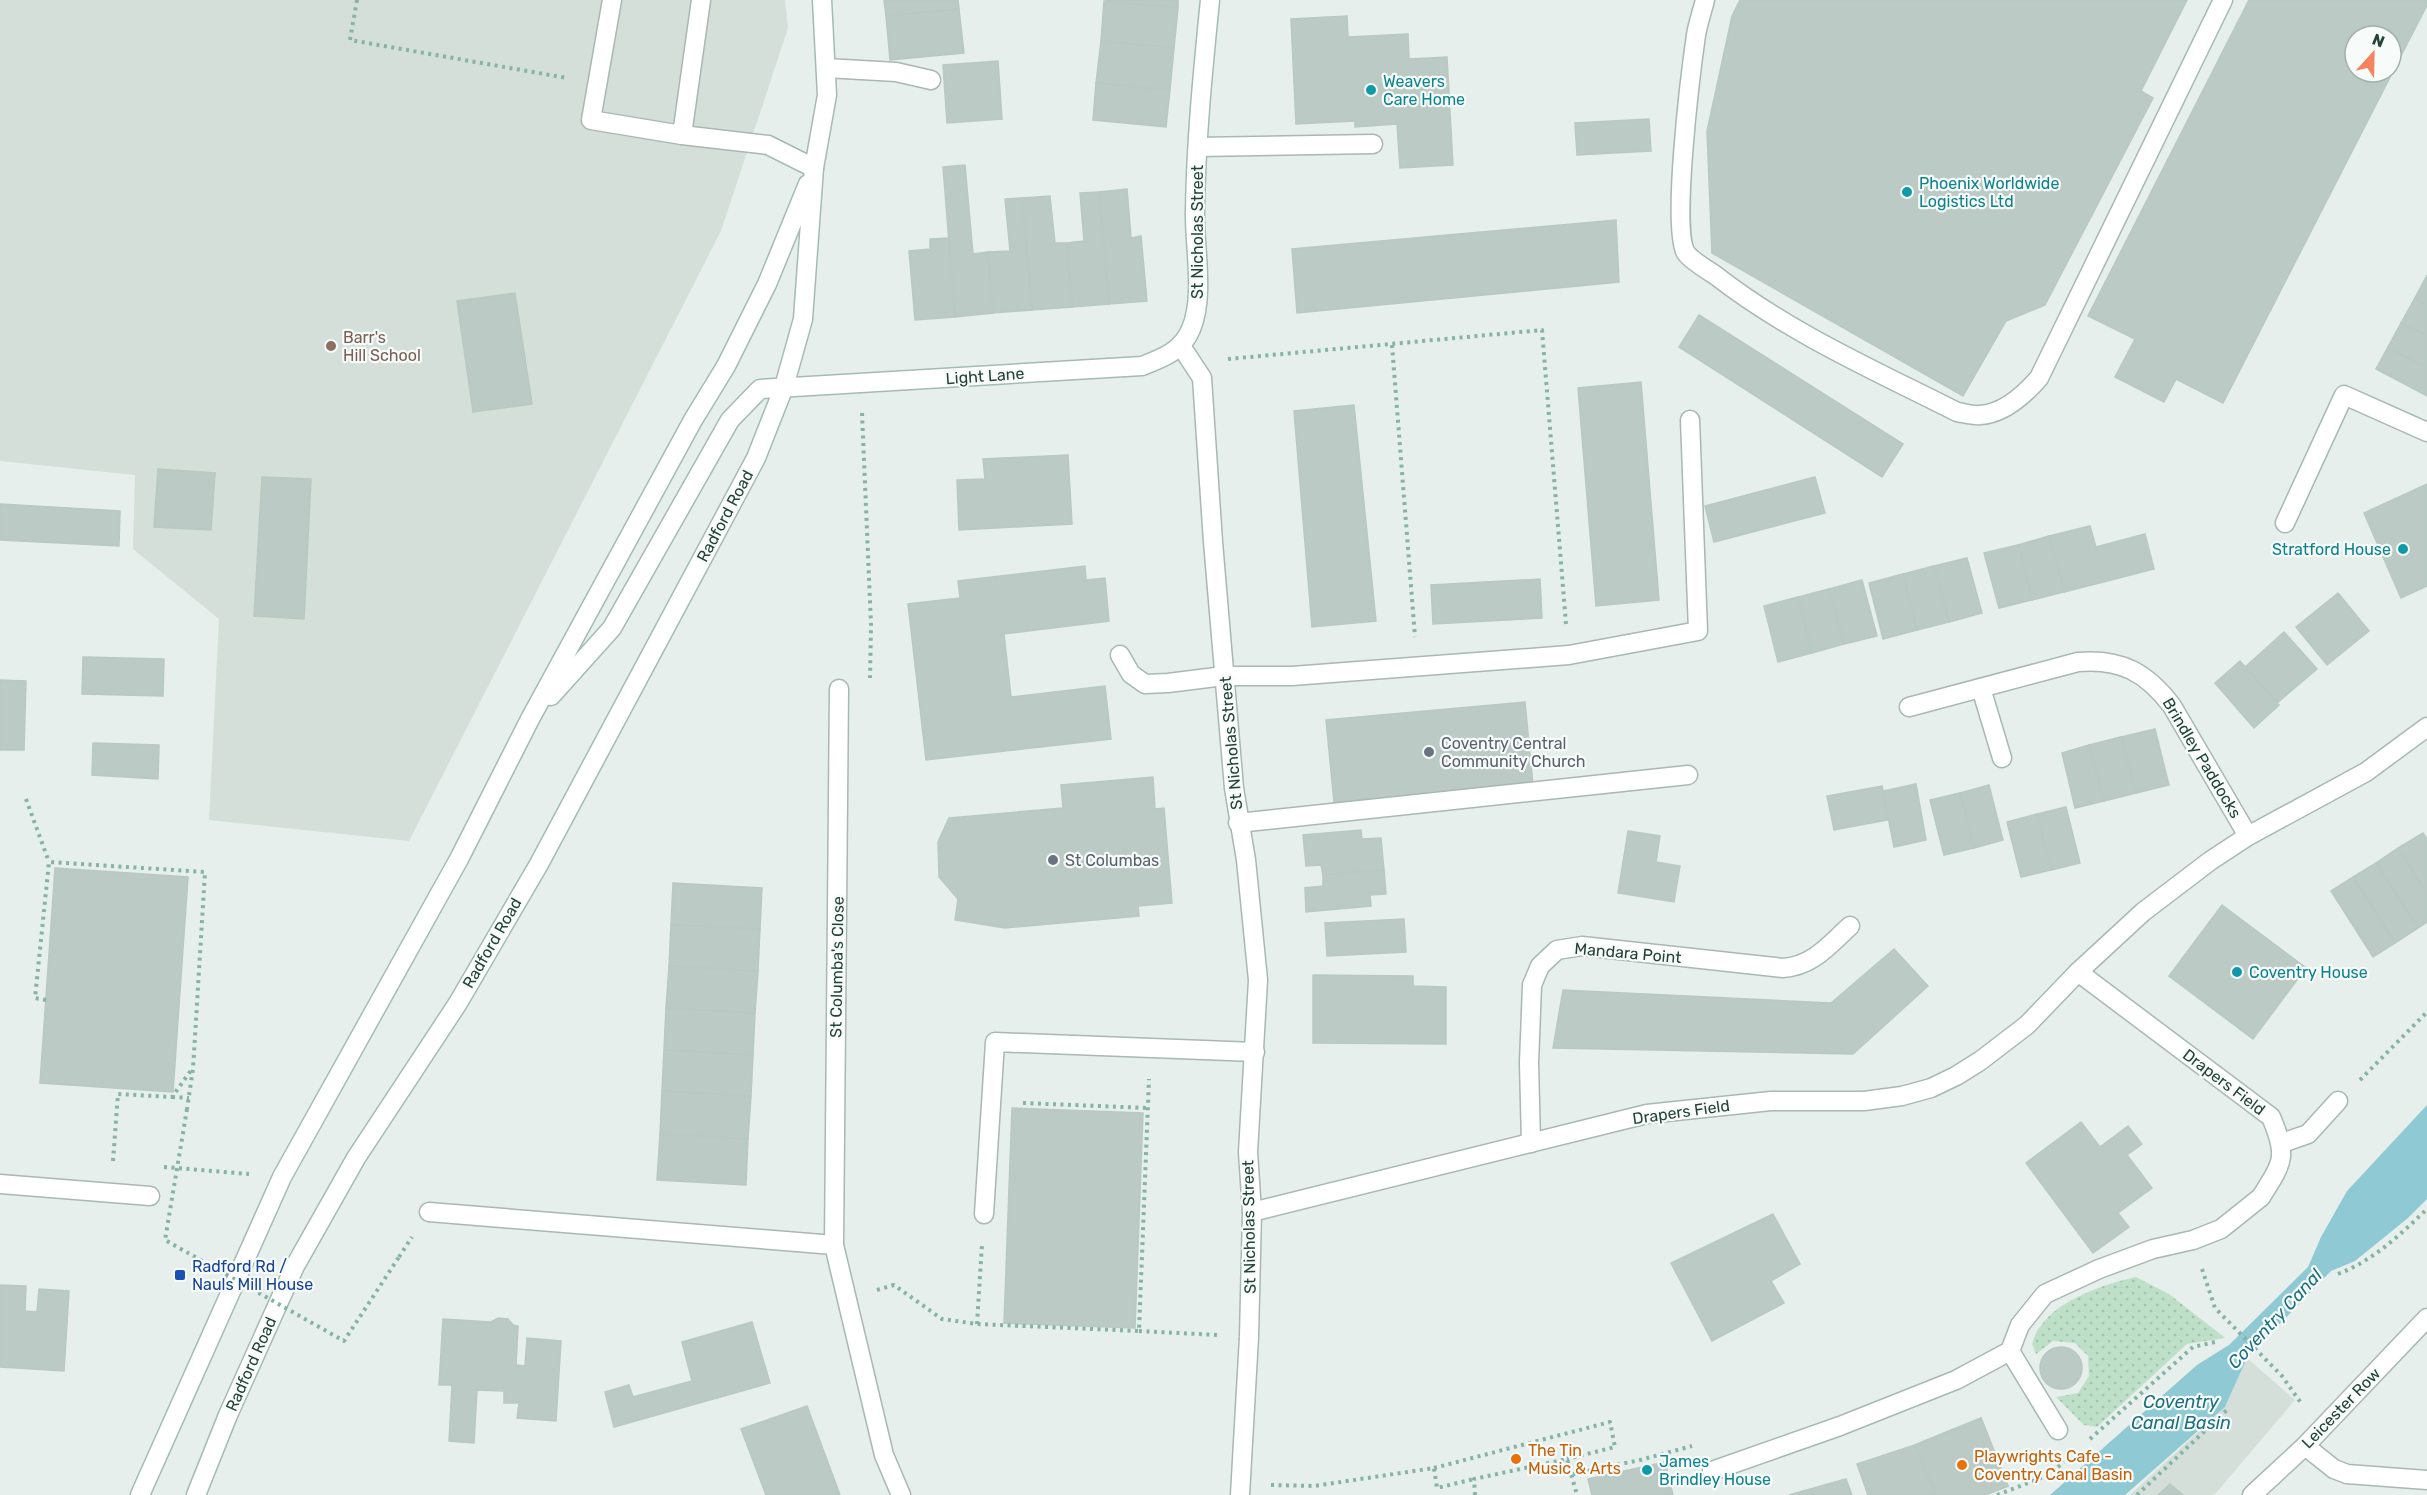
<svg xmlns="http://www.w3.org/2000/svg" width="2427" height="1495" font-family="Rubik,sans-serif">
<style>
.built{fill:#d4dfda}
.park{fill:url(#park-dots)}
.water{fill:#8ec9d4}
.building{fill:#bbcac4;stroke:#b8c9c2;stroke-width:1.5;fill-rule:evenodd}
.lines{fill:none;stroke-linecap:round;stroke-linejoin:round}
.lane-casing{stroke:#a8b8b2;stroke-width:21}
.street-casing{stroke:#a8b8b2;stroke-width:21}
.secondary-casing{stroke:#a4bbb3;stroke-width:21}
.path{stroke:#86b3a5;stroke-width:4;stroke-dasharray:3 4.5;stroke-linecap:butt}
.lane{stroke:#fff;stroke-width:18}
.street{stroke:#fff;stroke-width:18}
.secondary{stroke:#fff;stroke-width:18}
.path-bridge{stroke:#86b3a5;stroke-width:4;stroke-dasharray:3 4.5;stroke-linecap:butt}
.culture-dot{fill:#0f9aa8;stroke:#f7fbf9;stroke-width:2}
.education-dot{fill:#8d6e63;stroke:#f7fbf9;stroke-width:2}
.worship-dot{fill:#6b7280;stroke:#f7fbf9;stroke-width:2}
.transit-dot{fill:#1a4fb4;stroke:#f7fbf9;stroke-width:2}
.food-dot{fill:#e8710a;stroke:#f7fbf9;stroke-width:2}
.labels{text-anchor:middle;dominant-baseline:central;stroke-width:4.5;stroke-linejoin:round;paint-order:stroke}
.culture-label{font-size:16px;fill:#0d838f;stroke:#f7fbf9;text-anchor:start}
.street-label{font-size:16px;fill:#24423a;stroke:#f7fbf9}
.education-label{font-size:16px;fill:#785e54;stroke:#f7fbf9;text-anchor:start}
.worship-label{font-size:16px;fill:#5b616d;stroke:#f7fbf9;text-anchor:start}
.transit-label{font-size:16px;fill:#164399;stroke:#f7fbf9;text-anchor:start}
.food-label{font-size:16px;fill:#c56008;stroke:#f7fbf9;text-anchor:start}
.water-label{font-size:18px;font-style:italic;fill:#1c6f80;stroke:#f7fbf9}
</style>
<defs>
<pattern id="park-dots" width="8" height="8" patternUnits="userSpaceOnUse" patternTransform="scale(1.5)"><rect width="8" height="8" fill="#bfe0c8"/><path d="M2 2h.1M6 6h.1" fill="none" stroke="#a4c1ad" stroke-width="1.8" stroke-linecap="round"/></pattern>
</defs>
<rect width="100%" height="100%" fill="#e6efeb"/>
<g class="built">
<path d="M0 0H785L788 28 721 231 409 841 209 820 219 619 133 549 135 475 0 461Z"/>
<path d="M2247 1358 2295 1400 2216 1493 2212 1495H2130L2225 1407Z"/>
</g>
<path class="park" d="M2136 1277 2169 1294 2225 1338 2187 1344 2097 1427 2084 1425 2056 1397 2078 1393 2089 1376 2088 1356 2075 1343 2053 1341 2036 1354 2032 1344C2034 1339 2036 1331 2040 1327 2059 1299 2105 1284 2136 1277Z"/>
<path class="water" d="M2427 1105V1199L2408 1218 2355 1261 2331 1271 2247 1358 2225 1407 2125 1495H2050L2197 1365 2229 1345 2308 1267 2321 1237 2347 1191Z"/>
<g class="building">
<path d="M884 0H958L959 9 886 16Z"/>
<path d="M1105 0H1178V8Z"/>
<path d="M1740 0H2187L2141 91 2153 98 2045 305 2006 321 1963 396 1712 253 1707 131 1732 16Z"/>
<path d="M2249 0H2427V5L2223 403 2176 379 2164 402 2115 377 2135 339 2088 316ZM2355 36H2391V72H2355Z"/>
<path d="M1104 1 1178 8 1174 48 1101 41Z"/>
<path d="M959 9 964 53 890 60 886 16Z"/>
<path d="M1347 16 1348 37 1408 34 1409 59 1447 57 1453 165 1400 168 1397 124 1355 127V121L1296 124 1291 19Z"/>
<path d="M1101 41 1174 48 1170 90 1096 83Z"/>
<path d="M998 61 1002 119 947 123 943 65Z"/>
<path d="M1096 83 1170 90 1166 127 1093 120Z"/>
<path d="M1649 119 1651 151 1577 155 1575 123Z"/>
<path d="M965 165 973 254 988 252 993 313 955 317 943 167Z"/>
<path d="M1127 189 1131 238 1141 236 1147 301 1109 304 1099 192Z"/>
<path d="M1099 192 1109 304 1072 307 1067 243 1084 241 1080 193Z"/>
<path d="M1050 196 1055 243H1067L1072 307 1032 310 1022 198Z"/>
<path d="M1022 198 1032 310 993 313 988 252 1010 251 1005 199Z"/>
<path d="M1616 220 1619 282 1297 313 1292 249Z"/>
<path d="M949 238 955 317 915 320 909 251 930 249V239Z"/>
<path d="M2427 275V305L2415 298Z"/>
<path d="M515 293 532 404 473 412 457 301Z"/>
<path d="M2415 298 2427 305V336L2401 323Z"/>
<path d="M1699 315 1903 444 1882 477 1679 347Z"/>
<path d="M2401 323 2427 336V368L2388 347Z"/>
<path d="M2388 347 2427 368V396L2376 369Z"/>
<path d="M1641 382 1659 600 1596 606 1578 388Z"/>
<path d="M1354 405 1376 621 1312 627 1294 411Z"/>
<path d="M1068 455 1072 524 959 530 957 480 985 479 983 459Z"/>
<path d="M158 469 215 473 211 530 154 527Z"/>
<path d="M262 477 311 479 304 619 254 616Z"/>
<path d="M1815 477 1825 513 1714 542 1705 506Z"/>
<path d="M2427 484V586L2401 598 2364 513Z"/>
<path d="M0 504 120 511 119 546 0 540Z"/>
<path d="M2090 526 2096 547 2145 534 2154 569 2064 592 2049 536Z"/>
<path d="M2049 536 2064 592 2032 600 2018 545Z"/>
<path d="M2018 545 2032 600 1999 608 1984 553Z"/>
<path d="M1967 558 1982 613 1949 622 1934 566Z"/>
<path d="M1085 566 1086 580 1105 578 1109 621 1004 634 1011 697 1105 686 1111 739 926 760 908 604 960 598 958 581Z"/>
<path d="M1934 566 1949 622 1917 630 1903 574Z"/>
<path d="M1903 574 1917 630 1883 639 1869 583Z"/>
<path d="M1540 579 1542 618 1433 624 1431 585Z"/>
<path d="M1862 580 1877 636 1844 644 1829 589Z"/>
<path d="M1829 589 1844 644 1812 653 1798 597Z"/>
<path d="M2338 593 2369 631 2327 665 2296 627Z"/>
<path d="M1798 597 1812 653 1778 662 1764 606Z"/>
<path d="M2284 632 2317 669 2277 703 2245 667Z"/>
<path d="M83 657 164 659 163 696 82 694Z"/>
<path d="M2240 661 2279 705 2254 728 2215 683Z"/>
<path d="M0 680 26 681 24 750H0Z"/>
<path d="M1525 702 1533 785 1334 802 1326 720Z"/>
<path d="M2155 729 2169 785 2136 793 2121 737Z"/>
<path d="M2121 737 2136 793 2104 801 2089 745Z"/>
<path d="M93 743 159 745 158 779 92 775Z"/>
<path d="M2089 745 2104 801 2075 808 2062 753Z"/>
<path d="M1153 777 1155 809 1164 808 1172 903 1138 906 1139 916 1005 928 955 920 958 899 939 877 938 842 949 818 1063 808 1061 785Z"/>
<path d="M1916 784 1926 840 1894 847 1883 791Z"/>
<path d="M1989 785 2003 840 1974 848 1960 793Z"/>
<path d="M1882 786 1888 820 1834 830 1827 796Z"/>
<path d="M1960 793 1974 848 1944 855 1930 800Z"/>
<path d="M2066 807 2080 863 2051 870 2037 814Z"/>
<path d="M2037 814 2051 870 2021 877 2007 822Z"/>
<path d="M1361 830 1362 839 1381 838 1384 870 1323 875 1321 865 1306 866 1303 835Z"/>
<path d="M1628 831 1660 836 1656 862 1680 866 1674 902 1618 893Z"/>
<path d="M2423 833 2427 839V894L2398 848Z"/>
<path d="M2398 848 2427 894V922L2418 928 2376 863Z"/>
<path d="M2376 863 2418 928 2395 943 2353 877Z"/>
<path d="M55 868 188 877 173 1092 40 1083Z"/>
<path d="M1384 870 1386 894 1370 895 1371 906 1306 912 1305 888 1323 886V875Z"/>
<path d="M2353 877 2395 943 2373 957 2331 891Z"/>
<path d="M673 883 762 888 760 929 671 925Z"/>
<path d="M2222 905 2306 968 2253 1039 2169 976Z"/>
<path d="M1404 919 1406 952 1327 956 1325 923Z"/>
<path d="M671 925 760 929 758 971 669 966Z"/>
<path d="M1894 949 1928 986 1853 1054 1553 1048 1563 990 1831 1003Z"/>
<path d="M669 966 758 971 755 1013 666 1008Z"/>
<path d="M1313 975 1413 976V986L1446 987V1044L1313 1043Z"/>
<path d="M666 1008 755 1013 753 1055 664 1050Z"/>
<path d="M664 1050 753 1055 751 1096 662 1091Z"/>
<path d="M662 1091 751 1096 748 1139 660 1134Z"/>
<path d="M1012 1108 1143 1113 1135 1328 1004 1323Z"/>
<path d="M2081 1122 2100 1147 2128 1126 2142 1144 2127 1155 2152 1188 2118 1213 2129 1227 2093 1253 2026 1163Z"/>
<path d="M660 1134 748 1139 746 1185 657 1180Z"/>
<path d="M1773 1214 1800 1264 1771 1281 1784 1303 1712 1341 1671 1263Z"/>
<path d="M0 1285 26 1286 25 1311 37 1312 39 1289 69 1291 64 1371 0 1367Z"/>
<path d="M498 1318 508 1319 513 1325 518 1326 516 1365 525 1366 527 1338 561 1341 556 1421 517 1418 519 1403H504V1391L477 1390 474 1443 449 1441 452 1385H439L443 1319 491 1322Z"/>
<path d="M752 1322 770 1383 614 1427 605 1392 629 1385 633 1397 692 1381 682 1342Z"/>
<circle cx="2061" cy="1368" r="21"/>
<path d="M807 1406 840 1495H766L741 1429Z"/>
<path d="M1981 1418 2008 1486 1985 1495H1868L1857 1464 1915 1445Z"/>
<path d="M1981 1418 2008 1486 1985 1495H1936L1915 1445Z"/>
<path d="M1665 1462 1673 1495H1592L1588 1479Z"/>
<path d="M1846 1479 1852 1495H1789Z"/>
<path d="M2170 1484 2183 1495H2158Z"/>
</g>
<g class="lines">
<defs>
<g id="lane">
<path d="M612 0 591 120 682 135 701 0"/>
<path d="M1705 0C1702 12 1698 23 1696 35 1691 70 1671 229 1686 253 1692 261 1706 269 1715 275 1788 332 1874 370 1957 412 1964 413 1973 416 1980 415 2003 414 2025 394 2039 378L2223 0"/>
<path d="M826 68 896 72 931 80"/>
<path d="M682 135 768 145 814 168"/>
<path d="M1198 147 1373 144"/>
<path d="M2285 523 2344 395 2427 432"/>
<path d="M1120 655 1131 674 1145 684 1168 683 1224 676H1292L1569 655 1698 631 1690 420"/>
<path d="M1238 823 1688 775"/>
<path d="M1531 1143 1529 1063 1532 985 1540 966 1557 950 1582 946 1783 968C1813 966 1829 945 1850 926"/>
<path d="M984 1214 995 1042 1255 1052"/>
<path d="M2010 1351 2058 1430"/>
<path d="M2305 1446 2334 1469 2347 1474 2427 1480"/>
<path d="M1712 1471 1840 1426 1956 1380 2010 1351 2020 1325 2045 1294 2099 1269 2153 1249 2193 1240 2221 1229 2261 1197"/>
</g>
<g id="street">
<path d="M1181 346 1202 378 1213 542 1234 788 1246 860 1258 980 1248 1152 1252 1212 1249 1337 1240 1495"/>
<path d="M1981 688 2002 758"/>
<path d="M839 689 834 1245 884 1455 901 1495"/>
<path d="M1909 707 2078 662C2121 658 2147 673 2172 706L2248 836"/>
<path d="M2078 972 2271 1117C2288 1157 2283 1162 2261 1197"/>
<path d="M2282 1143 2308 1134 2338 1101"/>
<path d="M0 1184 150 1196"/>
<path d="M429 1212 834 1245"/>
<path d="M1252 1212 1647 1114 1771 1101H1864L1902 1096 1931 1088 1956 1076 1980 1061 2027 1025 2078 972 2143 912 2210 861 2248 836 2366 772 2427 727"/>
<path d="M2252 1495 2305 1446 2427 1318"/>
</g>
<g id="secondary">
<path d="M551 696 612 628 730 420 760 389 1142 366C1163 358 1182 351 1191 329 1205 296 1194 246 1195 210 1196 140 1203 70 1210 0"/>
<path d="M140 1495 282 1177 459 859 530 719 693 420 726 366 767 284 808 184"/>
<path d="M196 1495 228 1415 295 1266 356 1158 458 1003 539 864 756 458 784 387 803 319 814 168 827 95 822 0"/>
</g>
</defs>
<use href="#lane" class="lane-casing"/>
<use href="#street" class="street-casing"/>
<use href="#secondary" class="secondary-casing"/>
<g class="path">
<path d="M357 0 350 40 567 78"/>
<path d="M1392 345 1415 637"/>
<path d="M1228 359 1542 330 1566 624"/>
<path d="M862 413 871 625 870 678"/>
<path d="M26 799 49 862"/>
<path d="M46 1000 35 998 49 862 205 872 193 1069 187 1109"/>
<path d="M2360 1080 2427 1012"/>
<path d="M172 1097 189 1098"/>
<path d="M1023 1103 1148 1108"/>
<path d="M113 1161 118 1094 172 1097 192 1069"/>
<path d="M164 1167 249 1174"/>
<path d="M399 1257 412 1237"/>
<path d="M2202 1269 2215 1308 2282 1376 2301 1403"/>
<path d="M2338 1274C2374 1260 2400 1235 2427 1209"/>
<path d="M877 1290 894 1285 942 1319 977 1324 1139 1331 1149 1079"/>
<path d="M977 1324 982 1244"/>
<path d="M1139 1331 1218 1335"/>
<path d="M2090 1439 2193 1347 2215 1342"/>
<path d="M1434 1468 1610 1422 1615 1447 1567 1459"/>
<path d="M1573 1474 1640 1460 1692 1446"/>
<path d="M1271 1485 1314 1486 1434 1468 1437 1488 1474 1479"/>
<path d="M1475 1495 1474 1479 1567 1459 1577 1495"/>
<path d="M1997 1495 2046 1476 2064 1462"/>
<path d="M2137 1495 2228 1409"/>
</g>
<use href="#lane" class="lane"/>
<use href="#street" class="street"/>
<use href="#secondary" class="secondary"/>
<path class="path-bridge" d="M187 1109 165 1240 344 1341 399 1257"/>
</g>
<g class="culture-dot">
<circle cx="1371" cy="90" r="6"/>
<circle cx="1907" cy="192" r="6"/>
<circle cx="2403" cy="549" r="6"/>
<circle cx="2237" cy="972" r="6"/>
<circle cx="1647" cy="1470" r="6"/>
</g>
<circle class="education-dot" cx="331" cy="346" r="6"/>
<g class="worship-dot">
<circle cx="1429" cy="752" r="6"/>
<circle cx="1053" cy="860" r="6"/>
</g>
<rect class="transit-dot" x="174" y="1269" width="12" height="12" rx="3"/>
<g class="food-dot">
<circle cx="1516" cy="1459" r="6"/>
<circle cx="1962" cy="1465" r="6"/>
</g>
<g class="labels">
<g class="culture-label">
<text x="1383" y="81">Weavers<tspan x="1383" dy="18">Care Home</tspan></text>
<text x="1919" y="183">Phoenix Worldwide<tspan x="1919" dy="18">Logistics Ltd</tspan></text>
<text x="2391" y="549" text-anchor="end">Stratford House</text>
<text x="2249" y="972">Coventry House</text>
<text x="1659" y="1461">James<tspan x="1659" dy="18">Brindley House</tspan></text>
</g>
<g class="street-label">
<text transform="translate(1197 232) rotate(-90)">St Nicholas Street</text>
<text transform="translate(985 376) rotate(-4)">Light Lane</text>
<text transform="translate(725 516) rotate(-62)">Radford Road</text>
<text transform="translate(1231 743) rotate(-95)">St Nicholas Street</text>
<text transform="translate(2202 758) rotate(59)">Brindley Paddocks</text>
<text transform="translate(492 943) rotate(-60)">Radford Road</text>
<text transform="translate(1628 953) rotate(5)">Mandara Point</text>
<text transform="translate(837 967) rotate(-89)">St Columba's Close</text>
<text transform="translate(2224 1082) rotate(37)">Drapers Field</text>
<text transform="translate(1681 1112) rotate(-8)">Drapers Field</text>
<text transform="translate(1249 1227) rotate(-91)">St Nicholas Street</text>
<text transform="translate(251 1364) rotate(-66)">Radford Road</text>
<text transform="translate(2341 1408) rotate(-46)">Leicester Row</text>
</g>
<g class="education-label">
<text x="343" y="337">Barr's<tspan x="343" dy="18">Hill School</tspan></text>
</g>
<g class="worship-label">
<text x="1441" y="743">Coventry Central<tspan x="1441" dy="18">Community Church</tspan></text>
<text x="1065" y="860">St Columbas</text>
</g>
<g class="transit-label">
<text x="192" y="1266">Radford Rd /<tspan x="192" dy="18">Nauls Mill House</tspan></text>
</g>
<g class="food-label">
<text x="1528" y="1450">The Tin<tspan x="1528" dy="18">Music &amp; Arts</tspan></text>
<text x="1974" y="1456">Playwrights Cafe -<tspan x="1974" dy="18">Coventry Canal Basin</tspan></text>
</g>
<g class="water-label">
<text transform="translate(2275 1319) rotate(-47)">Coventry Canal</text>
<text x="2181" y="1402">Coventry<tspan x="2181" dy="21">Canal Basin</tspan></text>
</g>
</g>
<g transform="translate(2373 54) rotate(22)"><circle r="28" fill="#f7fbf9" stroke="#a3b1ad" stroke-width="1.5"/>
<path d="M0-4.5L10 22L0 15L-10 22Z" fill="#f4845f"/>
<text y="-9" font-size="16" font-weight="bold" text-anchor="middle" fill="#24423a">N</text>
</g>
</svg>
